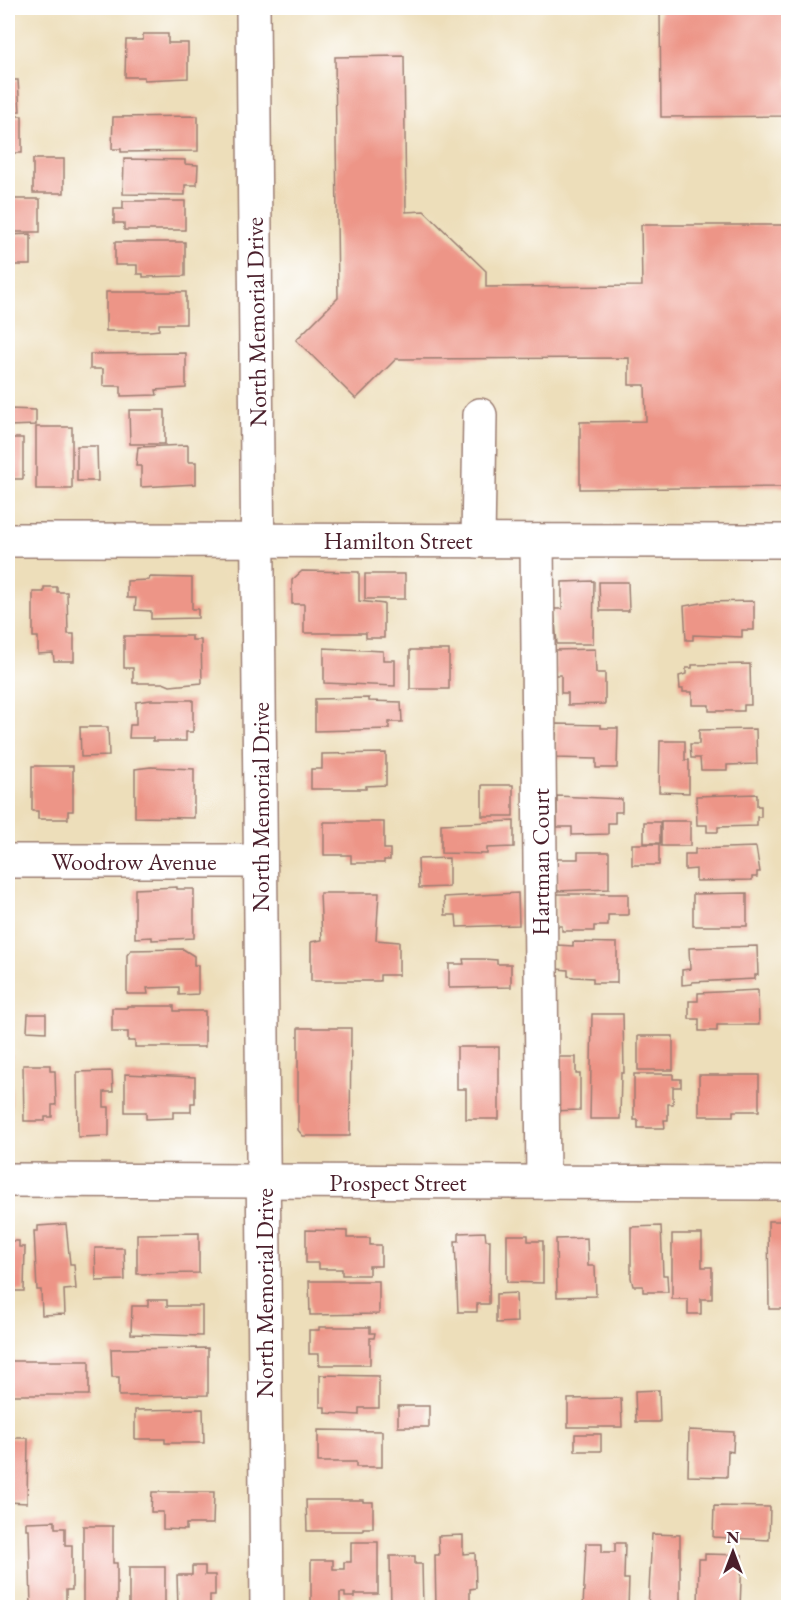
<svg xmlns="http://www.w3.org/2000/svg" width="796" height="1615" font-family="'EB Garamond',serif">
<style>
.building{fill:#ed9587}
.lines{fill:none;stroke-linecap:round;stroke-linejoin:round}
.minor-casing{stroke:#9c7e72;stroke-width:36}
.major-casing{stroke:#9c7e72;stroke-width:36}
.minor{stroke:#fff;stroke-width:33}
.major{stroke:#fff;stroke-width:33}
.labels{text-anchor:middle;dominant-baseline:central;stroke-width:4.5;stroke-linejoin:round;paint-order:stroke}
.street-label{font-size:24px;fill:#4a1f2b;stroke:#fff}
</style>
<rect width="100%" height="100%" fill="#fff"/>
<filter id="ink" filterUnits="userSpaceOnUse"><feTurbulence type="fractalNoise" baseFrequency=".0167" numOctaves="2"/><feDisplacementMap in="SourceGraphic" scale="12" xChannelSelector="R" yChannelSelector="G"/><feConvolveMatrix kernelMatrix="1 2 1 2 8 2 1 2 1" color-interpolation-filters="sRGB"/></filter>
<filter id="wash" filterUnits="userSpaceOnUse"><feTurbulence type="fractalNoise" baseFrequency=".008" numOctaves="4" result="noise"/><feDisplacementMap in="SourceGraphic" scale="24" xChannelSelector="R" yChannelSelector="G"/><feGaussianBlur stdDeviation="1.35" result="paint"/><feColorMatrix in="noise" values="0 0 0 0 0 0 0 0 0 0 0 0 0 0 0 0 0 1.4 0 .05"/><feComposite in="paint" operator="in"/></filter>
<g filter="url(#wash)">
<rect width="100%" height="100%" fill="#eddeba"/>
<g id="blocks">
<g class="building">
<path d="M660 8H788V116L661 117Z"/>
<path d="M143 34H168V43H188V78L144 80V77H125L126 40H143Z"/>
<path d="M404 56 406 212 424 211 486 271V287L642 286 641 225H788V487L580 489V422L646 421 645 385H629V358L396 359 356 399 296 340 338 298 335 57Z"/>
<path d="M8 80H18L20 111 8 112Z"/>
<rect x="8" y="116" width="14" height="37"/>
<path d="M198 116V151L121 152V149H112L113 117Z"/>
<rect x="33" y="159" width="31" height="34"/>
<path d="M124 159 185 160V164L198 165 197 185H185V195L123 194Z"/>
<rect x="8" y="199" width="32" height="33"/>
<path d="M123 201H185V230H124V223H114V209H123Z"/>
<path d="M31 234V265H8V235Z"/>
<path d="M115 242H185V276L143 277V274H137V265H115Z"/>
<path d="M106 292H186V324H159V330L150 331H106Z"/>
<path d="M186 353V388L156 390 157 395 121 396V386H103V369H90V354Z"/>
<path d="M8 409 36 410V425L8 426Z"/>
<path d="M129 410H165V444H130Z"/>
<rect x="36" y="427" width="36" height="62"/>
<path d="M8 428 10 438H23V479H8Z"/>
<path d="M188 445V462H196V484L141 487V466H136L138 447Z"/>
<path d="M77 446H97L98 481H77Z"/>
<path d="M302 571 359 572V601L384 604V638H366V633H304V604H292V580Z"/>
<rect x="365" y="574" width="40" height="25"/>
<path d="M150 577 192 578V609H198V618L151 619V611L135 610 136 598H127V581L149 580Z"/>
<path d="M594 581 593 644H557L554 609H562V582Z"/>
<path d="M599 582H628L629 611H600Z"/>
<path d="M44 587H57V592H67L68 634H74V661H54L53 653 38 654V637H33V592H44Z"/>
<path d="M754 601V630H742V637L693 635V640H686L684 606 707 602Z"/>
<path d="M124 636H192V640H201L202 683 170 686 163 683H133V668H124Z"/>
<path d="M324 648 383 651V660H395V686L324 683Z"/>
<path d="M595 649 596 673H605V704L568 705V693H561V675H555V650Z"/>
<rect x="410" y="650" width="39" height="39"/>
<path d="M750 664 751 705H744V711H709V705H692V692H683V689H680L679 676 686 674V668H692V665Z"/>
<path d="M369 698V701L401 702 402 722H389V729L315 731V699Z"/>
<path d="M151 700H193V732H186V741H153V738H129L130 725H136V702Z"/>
<path d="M557 724 601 725V728H618L617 768H596V759L555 758Z"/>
<path d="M80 727H108L109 756 81 757Z"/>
<path d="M756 729 757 764 727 765V770H701L700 758H691L690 744H699V730Z"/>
<path d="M660 741H685V760H689V793L659 792Z"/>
<path d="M386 753V785L366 786V789H311V769H322V754Z"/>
<path d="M32 766H73V811H68V819H38V811H32Z"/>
<path d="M151 767 194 769V818L135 817V769Z"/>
<rect x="482" y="785" width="31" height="31"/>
<path d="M757 794V806H761V817H757V826L718 827V832H707V825H697L696 796Z"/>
<path d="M557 796 622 799V812H615V823H608V834L572 835V827H557Z"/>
<path d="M514 821V847L487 848V854L441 853V824Z"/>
<rect x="661" y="821" width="29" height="25"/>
<path d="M324 822H384V849H390V860H384V863H351V855H324Z"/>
<rect x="644" y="822" width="16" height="21"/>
<rect x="632" y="844" width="27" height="21"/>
<path d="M756 847 760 872H757V877H752V880L696 881V869L685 870V854H695V849Z"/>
<path d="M578 852H609V889L557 891V859H578Z"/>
<path d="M449 858V887L419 888 418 859Z"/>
<path d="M177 887V889H194V938L152 940V937L135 938V889Z"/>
<path d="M320 893H379L376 940 399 942V975H380V981H311V942L322 940Z"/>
<path d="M518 893 519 925 457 927 456 915H445L444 897Z"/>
<path d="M747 893V926H693V894Z"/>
<path d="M557 894H628V915H608V926H594V931H562V926H557Z"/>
<path d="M573 942 617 943V983H593V978L574 977 568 976V970L557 969V945L573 946Z"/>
<path d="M757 946 758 975H755V979L692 982V984L682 985V970L690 969 689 948Z"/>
<path d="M183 949 194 956V965H198V994L179 995V987L147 988 148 994H127V955L131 950Z"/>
<path d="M463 959H484L497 960V964H511V987L449 988V964H464Z"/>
<rect x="8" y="977" width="3" height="28"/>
<path d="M758 990 759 1025H717V1031H699V1019H689V1001H698V993Z"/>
<path d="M127 1006H174V1011H205V1047H135V1041H128V1032H112V1008H127Z"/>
<path d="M28 1014H46V1032L27 1031Z"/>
<path d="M592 1014H623L624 1073H621L620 1119H590Z"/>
<path d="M298 1028H351L350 1136H303L298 1130Z"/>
<rect x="638" y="1036" width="35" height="34"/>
<path d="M457 1047H499V1119H466V1089H457Z"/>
<path d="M8 1054H12L11 1112H8Z"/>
<path d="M553 1057H576V1074H580V1110L550 1111Z"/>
<path d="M23 1065H50V1071H55L56 1105H52V1117H45V1121H24Z"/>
<path d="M112 1071 113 1092H104V1107H109V1136L78 1137 77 1072Z"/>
<path d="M125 1074 195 1077V1103H191V1112H173V1118L146 1119V1112H125Z"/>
<path d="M634 1074H673V1079H681V1087H673V1104H668V1120H664L665 1128H638V1120H634Z"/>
<path d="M699 1075H759V1111H733V1116H699Z"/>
<path d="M768 1221H788V1309H769Z"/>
<path d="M66 1224 70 1264H74L76 1289 64 1290 65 1314 42 1315 41 1290H37L34 1231H38V1226Z"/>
<path d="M661 1226 663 1275H667L668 1292H643V1286H633L631 1278V1227Z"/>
<path d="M306 1230 347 1231V1238H370V1245H381V1266H369V1275H342V1269H319V1263H306Z"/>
<path d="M485 1232 486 1240H490L489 1304H477V1312H458L455 1241H459V1233Z"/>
<path d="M199 1233V1273L137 1274V1234Z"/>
<path d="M672 1234H702V1267H712V1299H701V1314H688V1299H672Z"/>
<path d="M507 1235H528V1241H543V1283L507 1282Z"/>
<path d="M587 1238 588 1266H595L596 1296 557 1297 556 1239Z"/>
<path d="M8 1241H19V1247H25L24 1291H8Z"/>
<path d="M95 1248H124L125 1280 96 1281Z"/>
<path d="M309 1281H379V1314L310 1315Z"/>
<path d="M516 1293 517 1322 496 1323V1294Z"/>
<path d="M148 1300H167V1306H202V1336L131 1334 132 1306H148Z"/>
<path d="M319 1327H370V1333H375L374 1338H370V1365H319V1354H309V1330H319Z"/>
<path d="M208 1348V1395L119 1396V1377H112L111 1349Z"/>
<rect x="8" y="1361" width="81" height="34"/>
<path d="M320 1375 379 1376V1408H359V1415L325 1413V1407H320Z"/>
<path d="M659 1390 660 1422H636L635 1391Z"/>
<path d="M621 1398 622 1427H568V1399Z"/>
<rect x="398" y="1406" width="31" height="21"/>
<path d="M203 1409 204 1443H165V1439H135V1410Z"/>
<path d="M318 1430 382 1431V1467H356V1462H318Z"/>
<path d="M689 1430 734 1432 733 1452 728 1451 727 1477 688 1476Z"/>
<rect x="575" y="1434" width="26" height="17"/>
<path d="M8 1438H28L27 1503 8 1502Z"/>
<path d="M152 1492H214L213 1524H186V1530L163 1529V1512H151Z"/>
<path d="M306 1500H363V1502H373V1528H363V1531H307Z"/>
<path d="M714 1506 770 1507 769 1540 713 1537Z"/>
<path d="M55 1521V1528H65V1545H72V1590H66V1608H31L29 1529H26V1522Z"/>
<path d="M83 1526H113V1563H117V1608H83Z"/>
<path d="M652 1534 680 1535V1608H648Z"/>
<path d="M463 1535V1554L475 1553 476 1588 470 1589V1608H436L435 1555H439L438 1536Z"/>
<path d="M351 1542H378V1594H354V1597H345V1593H340V1608H311V1560H333V1569H344V1562H351Z"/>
<path d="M586 1543H602V1552H615V1543H625L624 1579H629L628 1608H583Z"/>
<path d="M705 1554 742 1555 740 1608H698L699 1559H705Z"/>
<path d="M390 1556H415V1564H422L423 1608H391Z"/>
<path d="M192 1566H205V1575H215V1595H210V1608H178L177 1575H192Z"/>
<rect x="129" y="1567" width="36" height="41"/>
</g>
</g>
</g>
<g filter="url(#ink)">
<use href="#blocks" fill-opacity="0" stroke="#9c7e72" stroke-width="1.5"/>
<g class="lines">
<defs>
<g id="minor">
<path d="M8 540 788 541"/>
<path d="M478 541 480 415"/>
<path d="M537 541 543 1182"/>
<path d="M8 861H260"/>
<path d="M8 1180 788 1183"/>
</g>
<path id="major" d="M253 8 267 1608"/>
</defs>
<use href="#minor" class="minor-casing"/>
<use href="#major" class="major-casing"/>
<use href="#minor" class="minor"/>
<use href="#major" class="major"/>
</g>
</g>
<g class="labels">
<g class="street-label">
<text transform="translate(256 322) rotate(-91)">North Memorial Drive</text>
<text x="398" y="540">Hamilton Street</text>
<text transform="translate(260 807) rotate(-90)">North Memorial Drive</text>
<text x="134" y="861">Woodrow Avenue</text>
<text transform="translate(540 862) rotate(-90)">Hartman Court</text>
<text x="398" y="1182">Prospect Street</text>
<text transform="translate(264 1293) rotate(-90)">North Memorial Drive</text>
</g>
</g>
<rect width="796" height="1615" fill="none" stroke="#fff" stroke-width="30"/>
<g transform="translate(733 1552)" stroke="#ffffff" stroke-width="4.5" paint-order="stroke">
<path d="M0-4.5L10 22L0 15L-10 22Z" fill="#4a1f2b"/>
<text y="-9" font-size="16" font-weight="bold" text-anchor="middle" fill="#4a1f2b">N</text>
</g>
</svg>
